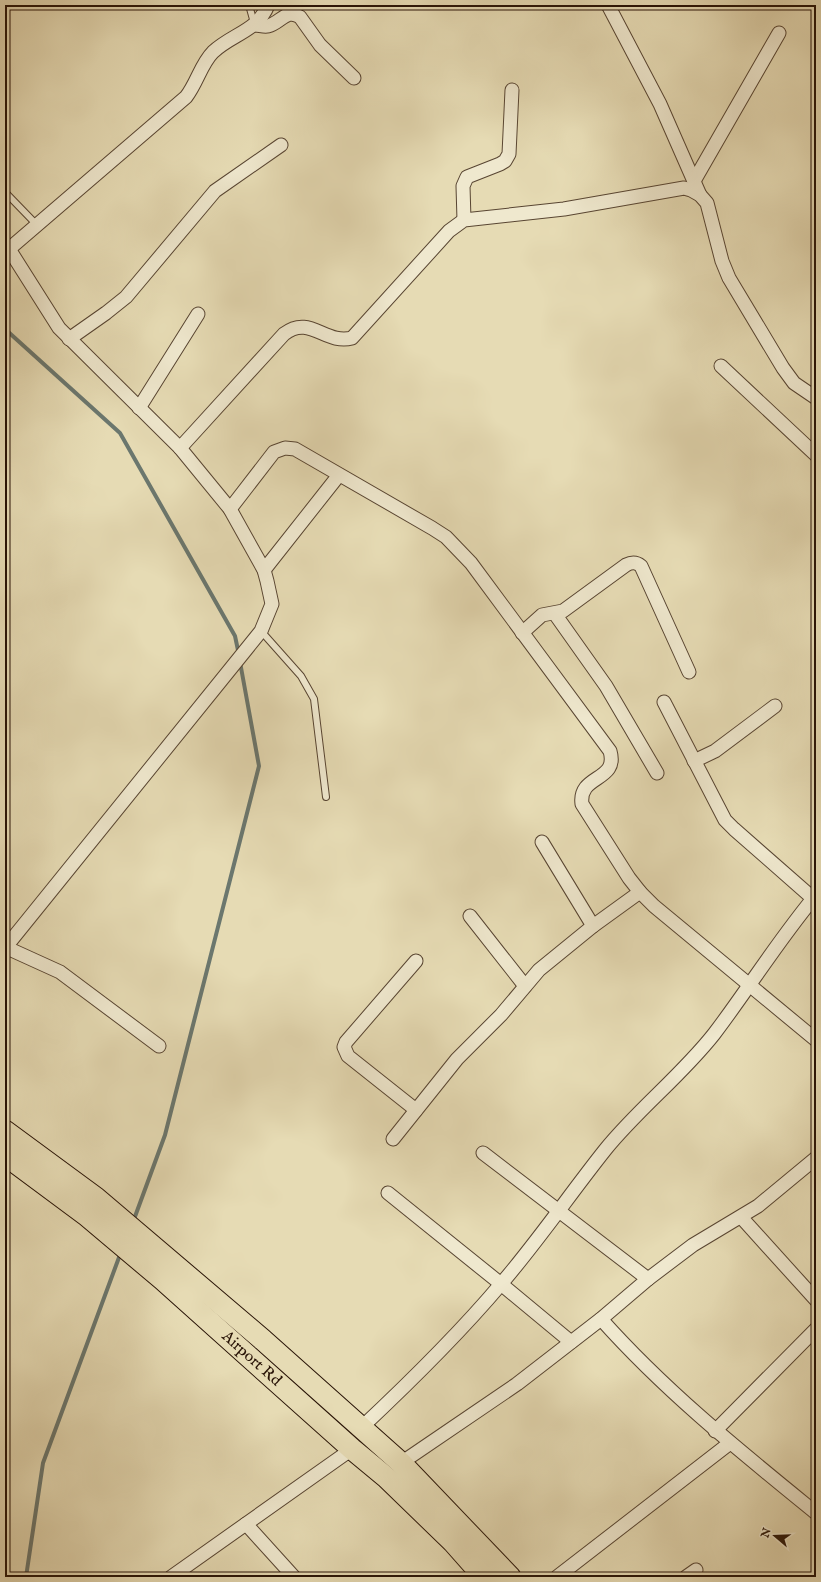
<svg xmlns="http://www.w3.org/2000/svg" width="821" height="1582" font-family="'IM FELL English',serif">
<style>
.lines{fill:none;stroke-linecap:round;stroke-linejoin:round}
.stream{stroke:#6b776e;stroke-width:4}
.service-casing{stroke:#584532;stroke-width:8}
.minor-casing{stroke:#584532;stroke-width:15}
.primary-casing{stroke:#281306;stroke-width:23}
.service{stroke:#efe8ce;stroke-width:6}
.minor{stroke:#efe8ce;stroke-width:13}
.primary{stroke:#e6dbb4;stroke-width:21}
.labels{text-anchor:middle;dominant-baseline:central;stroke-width:4;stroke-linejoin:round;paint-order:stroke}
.street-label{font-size:16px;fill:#281306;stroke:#efe8ce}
</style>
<rect width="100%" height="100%" fill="#e6dbb4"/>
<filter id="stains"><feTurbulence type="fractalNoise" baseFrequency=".005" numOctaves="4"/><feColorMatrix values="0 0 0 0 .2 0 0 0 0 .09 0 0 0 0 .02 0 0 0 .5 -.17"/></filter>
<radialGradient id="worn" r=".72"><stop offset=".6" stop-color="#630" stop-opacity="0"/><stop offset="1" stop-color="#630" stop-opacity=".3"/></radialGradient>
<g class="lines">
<g class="stream">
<path d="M5 329 120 433 235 636 239 655"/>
<path d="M133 1222 165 1135 259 766 240 662"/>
<path d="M26 1577 43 1463 121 1252"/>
</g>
<defs>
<g id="service">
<path d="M249 5 254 23"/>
<path d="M5 192 37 225"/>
<path d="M261 631 301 676 314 699 326 797"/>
</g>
<g id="minor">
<path d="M608 5 660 104 700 195"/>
<path d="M255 25C259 25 264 27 268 26 281 23 286 8 300 17L320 45 354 78"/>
<path d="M694 181 779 33"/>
<path d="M464 220 463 186 467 177 500 164 505 161 509 154 512 90"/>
<path d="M5 247 9 249 59 328 180 448 230 509 264 570 267 581 272 604 261 631 5 948"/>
<path d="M9 249 186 97C197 83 201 64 213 52 232 34 258 31 268 5"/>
<path d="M69 339 106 313 126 297 215 191 281 145"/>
<path d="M721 366 816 455"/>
<path d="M139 408 198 314"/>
<path d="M180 448 284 334C310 314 325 345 352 338L449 231 464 220 564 209 684 188 691 190 700 195 707 203 722 261 729 278 783 368 794 383 816 398"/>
<path d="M230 509 274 452 285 448 295 449 432 528 446 537 471 563 610 751C619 782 578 774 582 804L629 878 640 892 654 906 816 1040"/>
<path d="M264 570 339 475"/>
<path d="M555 614 606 686 657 773"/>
<path d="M522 633 542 615 563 611 626 565C632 562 636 562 641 566L689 672"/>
<path d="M664 702 725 820 734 829 816 901"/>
<path d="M694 761 715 751 775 706"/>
<path d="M542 842 593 926"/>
<path d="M470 916 525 986"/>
<path d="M5 947 60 972 159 1046"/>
<path d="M416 1110 348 1056 344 1047 346 1042 416 961"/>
<path d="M393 1139 457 1059 501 1015 539 970 593 926 640 892"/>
<path d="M483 1153 648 1279"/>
<path d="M388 1193 501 1284 571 1342"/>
<path d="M741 1217 816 1300"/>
<path d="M601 1319C666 1392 741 1452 816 1513"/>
<path d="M361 1428C410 1382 458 1335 501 1284 538 1241 570 1194 605 1150 638 1109 681 1076 714 1034 749 988 779 939 816 895"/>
<path d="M715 1431 816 1329"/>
<path d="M401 1463 517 1384 601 1319 648 1279 693 1245 758 1206 816 1158"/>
<path d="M246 1524 294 1577"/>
<path d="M171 1577 352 1449"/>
<path d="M557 1577 730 1443"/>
<path d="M686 1577 696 1570"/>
</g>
<g id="primary">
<path d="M5 1131 96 1198 263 1340 401 1463 510 1577"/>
<path id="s1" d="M5 1155 86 1215 162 1279 352 1449 387 1478 453 1542 484 1577"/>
</g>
</defs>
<use href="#service" class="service-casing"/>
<use href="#minor" class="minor-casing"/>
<use href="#primary" class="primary-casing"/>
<use href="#service" class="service"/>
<use href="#minor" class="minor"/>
<use href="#primary" class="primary"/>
</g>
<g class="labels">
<g class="street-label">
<text stroke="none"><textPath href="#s1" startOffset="320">Airport Rd</textPath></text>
</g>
</g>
<rect width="821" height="1582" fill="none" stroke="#e6dbb4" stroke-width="20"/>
<rect x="6" y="6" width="809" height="1570" fill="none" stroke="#281306" stroke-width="2"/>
<rect x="10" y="10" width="801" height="1562" fill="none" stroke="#281306"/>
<g transform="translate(775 1536) rotate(289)" stroke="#efe8ce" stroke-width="3" paint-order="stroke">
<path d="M0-3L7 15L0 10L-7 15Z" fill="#281306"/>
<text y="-6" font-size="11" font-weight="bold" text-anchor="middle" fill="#281306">N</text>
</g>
<rect width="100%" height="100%" filter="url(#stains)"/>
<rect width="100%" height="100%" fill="url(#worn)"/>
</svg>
